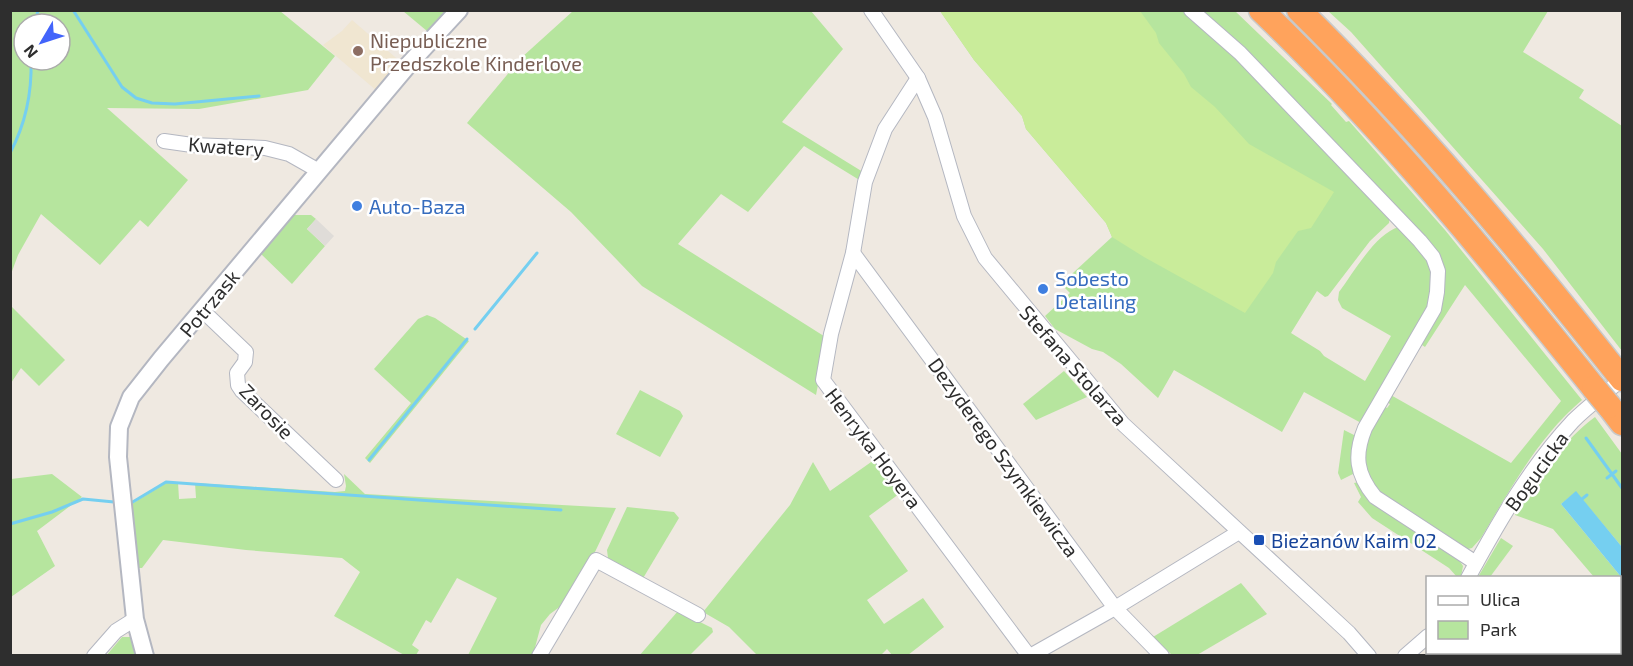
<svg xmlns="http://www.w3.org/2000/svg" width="1633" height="666" font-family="'Exo 2',sans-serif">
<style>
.education{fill:#f0e6d1}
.green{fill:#b6e59e;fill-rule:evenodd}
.pitch{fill:#c9ec9a}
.plaza{fill:#dfdcd8}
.water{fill:#75cff0}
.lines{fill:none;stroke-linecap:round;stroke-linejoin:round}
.stream{stroke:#75cff0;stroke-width:3}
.minor-casing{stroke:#b4b7c1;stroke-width:16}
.tertiary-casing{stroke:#b4b7c1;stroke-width:20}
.motorway-casing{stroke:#c9c9c9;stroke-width:27}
.minor{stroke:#fff;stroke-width:14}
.tertiary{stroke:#fff;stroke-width:16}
.motorway{stroke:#ffa35c;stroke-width:24}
.motorway-bridge-casing{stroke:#c9c9c9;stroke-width:27;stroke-linecap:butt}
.motorway-bridge{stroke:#ffa35c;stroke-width:24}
.education-dot{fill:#8d6e63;stroke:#fff;stroke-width:2}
.shop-dot{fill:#3f7fe0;stroke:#fff;stroke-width:2}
.transit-dot{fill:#1a4fb4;stroke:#fff;stroke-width:2}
.labels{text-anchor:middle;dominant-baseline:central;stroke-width:5;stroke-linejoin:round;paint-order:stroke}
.education-label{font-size:20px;fill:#785e54;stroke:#fff;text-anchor:start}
.street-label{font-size:20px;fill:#2e2e2e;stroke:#fff}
.shop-label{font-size:20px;fill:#366cbe;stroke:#fff;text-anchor:start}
.transit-label{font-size:20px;fill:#164399;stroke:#fff;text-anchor:start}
</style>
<rect width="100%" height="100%" fill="#efe9e1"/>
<path class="education" d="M352 20 402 63 377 91 323 45 342 31Z"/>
<g class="green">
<path d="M11 10 280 11 335 56 308 90 199 109 107 108 188 180 148 227 140 220 100 265 41 214 18 255 11 274ZM24 24H60V60H24Z"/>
<path d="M403 11H446L427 31Z"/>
<path d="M573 11H811L843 49 782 122 863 172 861 181 804 146 748 212 721 194 678 244 827 338 816 395 642 286 571 212 467 123 521 58Z"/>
<path d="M940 11H1186L1238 56 1390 217 1389 223 1370 241 1328 296 1325 297 1317 291 1291 333 1320 351 1324 356 1365 381 1391 336 1342 308 1338 300 1339 292C1354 272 1376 233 1399 227L1426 256 1431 268 1433 279 1431 305 1363 424 1304 392 1282 432 1174 370 1158 398 1121 364 1103 352 1092 349 1055 329 1045 316 1070 293 1061 284 1112 237 1106 223 1026 129 1022 116 974 60Z"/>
<path d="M1195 11H1235L1332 104 1331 105 1346 122 1349 121 1445 230 1582 400C1538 437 1510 490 1481 538L1472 548 1464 550 1379 495 1364 471 1365 438 1382 405 1387 408 1390 404 1385 401 1389 394 1511 463 1561 401 1465 285 1425 347 1419 343 1442 301V266Z"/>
<path d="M1328 11H1548L1523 52 1584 90 1579 98 1622 126V351L1543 249 1351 32Z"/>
<path d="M294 215H311L316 219 307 229 325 246 292 284 261 254Z"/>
<path d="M11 306 65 360 39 386 21 368 11 383Z"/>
<path d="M427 315 435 318 469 341 370 463 365 458 411 403 374 369 418 319Z"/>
<path d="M1064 371 1087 397 1036 420 1023 404Z"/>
<path d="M640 390 680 411 683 416 660 457 616 434Z"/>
<path d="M1595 417 1622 454V547L1576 492 1561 504 1622 578V611L1620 608V578L1594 577 1553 529 1515 515C1538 479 1560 443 1595 417Z"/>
<path d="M1344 430 1356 436 1355 473 1341 480 1338 473Z"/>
<path d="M874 460 899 494 869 516 908 571 867 600 884 624 923 598 944 627 908 655H892L887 649 880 656 757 655 729 627 703 612 790 505 813 462 830 491Z"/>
<path d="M52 474 82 497 37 531 55 566 11 597V479Z"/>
<path d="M344 474 365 494 616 508 594 554 565 603 550 614 541 625 533 655H468L497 598 457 578 431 623 426 620 412 645 419 650 416 655 406 656 334 616 360 572 342 558 246 550 163 540 142 568H135L130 505 166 483 178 482 179 499 196 498 195 483 335 492 345 491 346 486Z"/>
<path d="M1359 482 1459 560 1463 566 1461 577H1457L1449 568 1372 518 1358 502 1361 497 1354 483Z"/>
<path d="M627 507 674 512 679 518 642 580 608 558 607 550Z"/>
<path d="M1501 538 1513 546 1490 577H1478Z"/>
<path d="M1241 583 1267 614 1197 655H1172L1153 637Z"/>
<path d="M678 611 712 628 713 632 690 655 639 656Z"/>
<path d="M122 637H133L139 655 106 656Z"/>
</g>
<path class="pitch" d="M940 11H1140L1156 33 1159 43 1184 74 1191 87 1215 107 1249 144 1334 192 1311 228 1298 231 1276 262 1273 273 1245 313 1144 257 1112 237 1106 223 1026 129 1022 116 974 60Z"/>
<path class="plaza" d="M316 219 334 236 325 246 307 229Z"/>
<path class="water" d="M1576 491 1622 547V578L1561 504Z"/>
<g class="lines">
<g class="stream">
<path d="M73 10 122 87 136 98 152 103 175 104 259 96"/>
<path d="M35 24 38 10"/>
<path d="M10 153C25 125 32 92 31 60"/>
<path d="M475 329 537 253"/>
<path d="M1586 438 1622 488"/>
<path d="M369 460 467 339"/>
<path d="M1607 478 1616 471"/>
<path d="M1582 499 1587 495"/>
<path d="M131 503 166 482 561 510"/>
<path d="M10 524 52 512 83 499 114 502"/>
</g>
<defs>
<g id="minor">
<path d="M871 10 918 78 935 117 964 216 985 258 1123 424 1349 633 1369 656"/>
<path d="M1191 10 1240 53 1420 241 1433 257 1438 271 1437 292 1434 309 1365 428C1354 455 1356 474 1375 497L1476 563"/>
<path d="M918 78 885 129 865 182 853 253 831 334 823 380 1029 656"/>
<path d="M164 141 192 145 265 148 289 154 319 171"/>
<path d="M853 253 1115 608 1162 656"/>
<path d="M203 311 246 352 245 362 237 373 238 385 242 391 336 480"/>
<path d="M1468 578C1498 523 1530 467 1573 421 1588 406 1606 393 1622 379"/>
<path d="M94 656 116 631 135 619"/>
<path d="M539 656 596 560 698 615"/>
<path d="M1030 656 1115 608 1239 532"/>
<path d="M1405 656 1428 636"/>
</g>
<path id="tertiary" d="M145 656 135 619 118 457 119 427 131 397 161 359 409 64 459 10"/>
<g id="motorway">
<path d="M1261 10C1383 127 1489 257 1594 388"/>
<path d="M1299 10C1416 125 1521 251 1622 379"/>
<path d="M1609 406 1622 423"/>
</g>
</defs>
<use href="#minor" class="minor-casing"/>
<use href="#tertiary" class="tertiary-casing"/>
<use href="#motorway" class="motorway-casing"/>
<use href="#minor" class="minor"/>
<use href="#tertiary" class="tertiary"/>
<use href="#motorway" class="motorway"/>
<defs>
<path id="motorway-bridge" d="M1594 388 1609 406"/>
</defs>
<use href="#motorway-bridge" class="motorway-bridge-casing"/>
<use href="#motorway-bridge" class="motorway-bridge"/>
</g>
<circle class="education-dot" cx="358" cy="51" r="6"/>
<g class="shop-dot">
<circle cx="357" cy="206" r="6"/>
<circle cx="1043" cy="289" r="6"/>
</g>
<rect class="transit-dot" x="1253" y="534" width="12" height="12" rx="3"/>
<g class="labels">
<g class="education-label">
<text x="370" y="40">Niepubliczne<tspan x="370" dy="23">Przedszkole Kinderlove</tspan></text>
</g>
<g class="street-label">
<text transform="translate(226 146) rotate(4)">Kwatery</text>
<text transform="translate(209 303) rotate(-50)">Potrzask</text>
<text transform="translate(1074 365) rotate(49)">Stefana Stolarza</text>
<text transform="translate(267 411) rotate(46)">Zarosie</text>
<text transform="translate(874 448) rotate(53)">Henryka Hoyera</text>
<text transform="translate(1004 457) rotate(54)">Dezyderego Szymkiewicza</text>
<text transform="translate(1536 471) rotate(-54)">Bogucicka</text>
</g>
<g class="shop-label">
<text x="369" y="206">Auto-Baza</text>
<text x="1055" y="278">Sobesto<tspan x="1055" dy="23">Detailing</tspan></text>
</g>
<g class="transit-label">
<text x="1271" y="540">Bieżanów Kaim 02</text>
</g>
</g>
<rect width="1633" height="666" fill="none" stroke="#2e2e2e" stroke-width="24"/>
<rect x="1426" y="576" width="195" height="78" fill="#ffffff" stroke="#ababab" stroke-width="1.5"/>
<rect x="1438" y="596" width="30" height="9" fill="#ffffff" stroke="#ababab" stroke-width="1.5"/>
<text x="1480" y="606" font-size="18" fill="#2e2e2e">Ulica</text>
<rect x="1438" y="621" width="30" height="18" fill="#b6e59e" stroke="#ababab" stroke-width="1.5"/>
<text x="1480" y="636" font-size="18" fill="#2e2e2e">Park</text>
<g transform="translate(42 42) rotate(231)"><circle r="28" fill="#ffffff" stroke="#ababab" stroke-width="1.5"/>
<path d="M0-4.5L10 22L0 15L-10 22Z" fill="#4264fb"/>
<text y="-9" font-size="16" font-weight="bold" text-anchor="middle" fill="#2e2e2e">N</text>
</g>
</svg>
